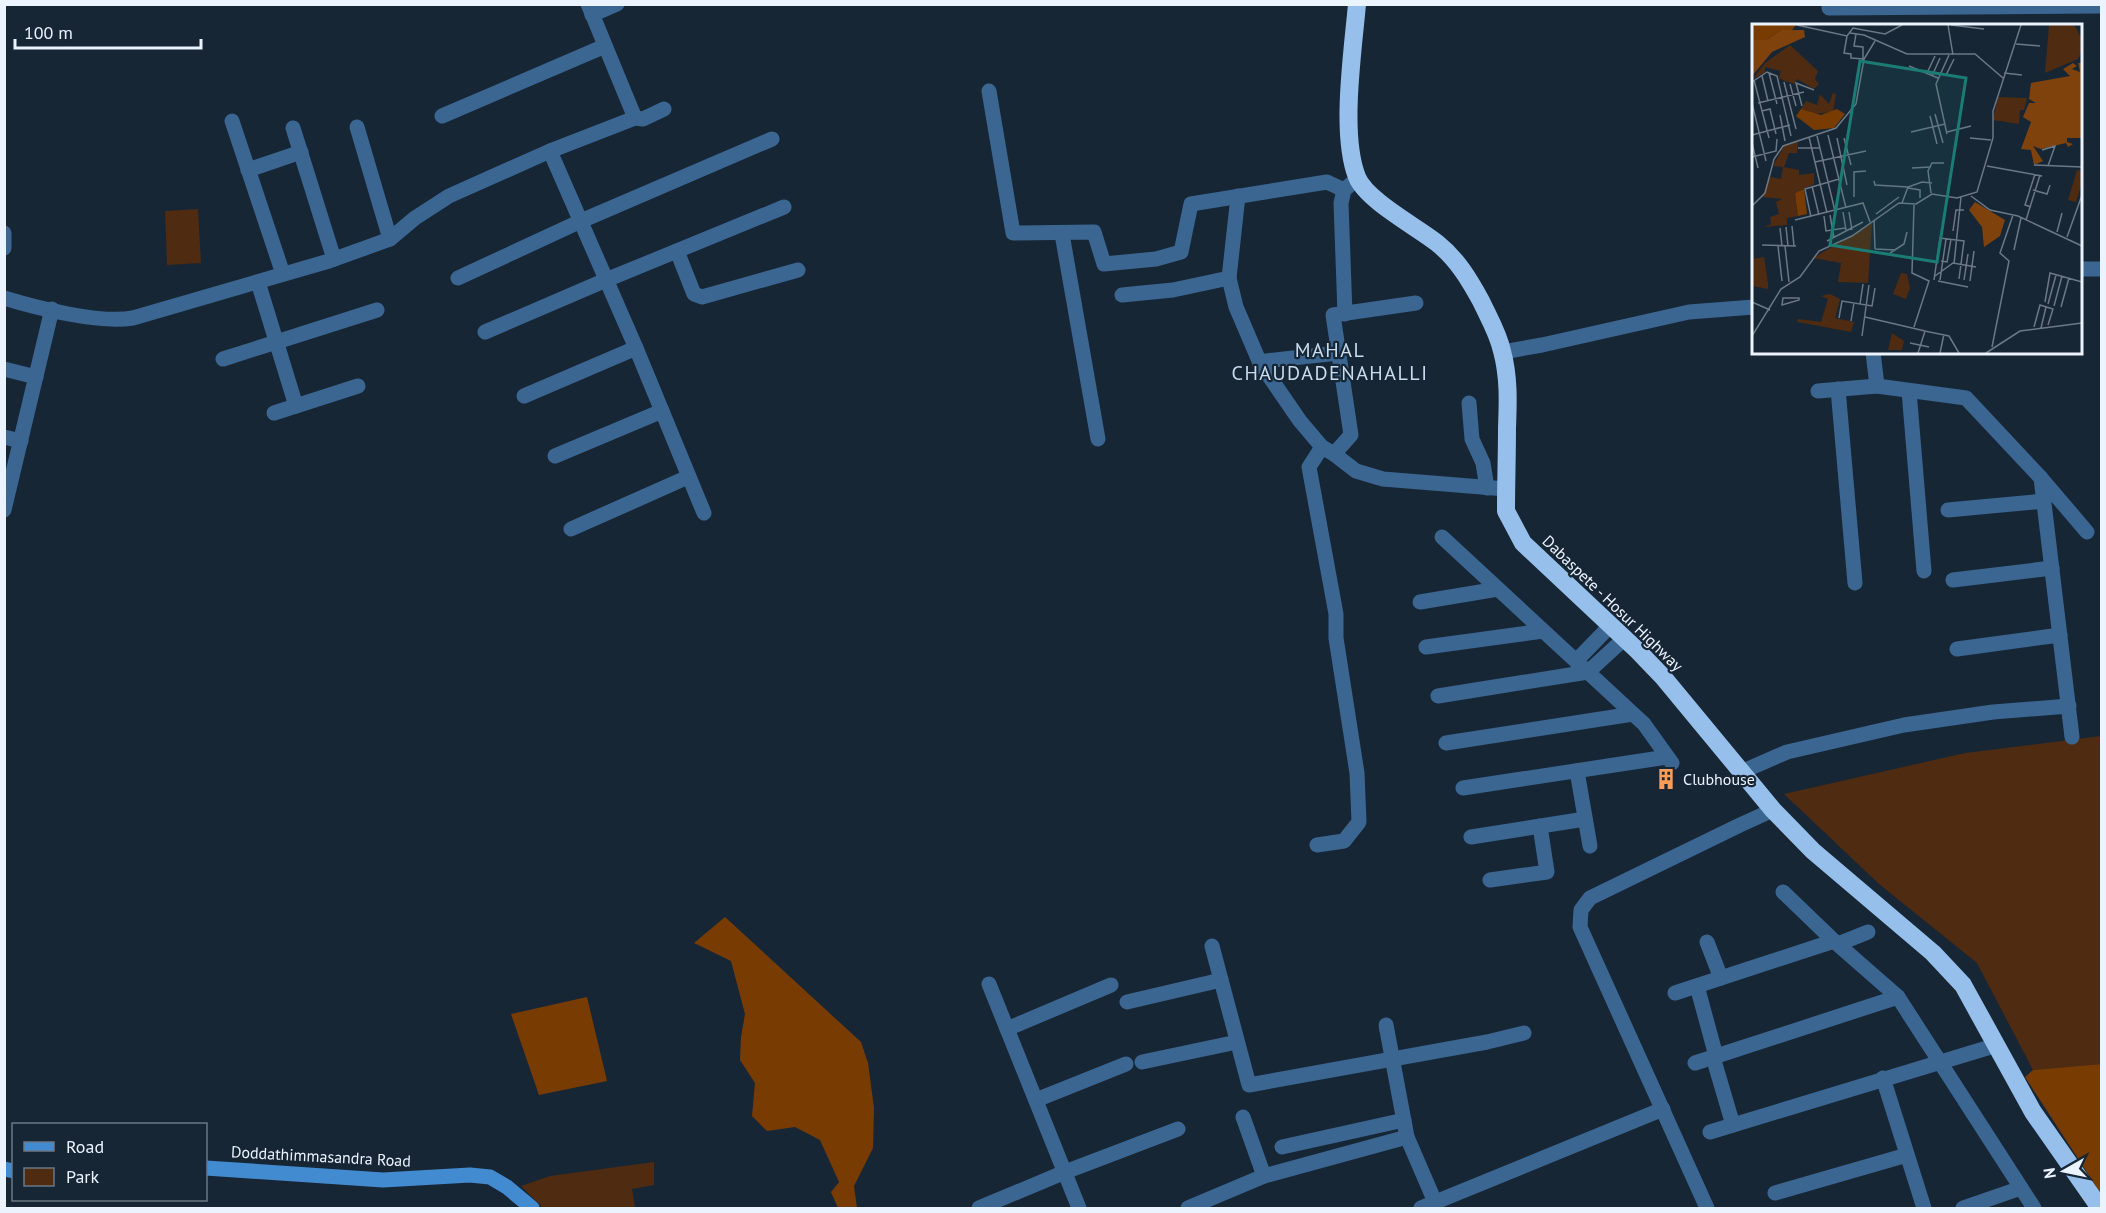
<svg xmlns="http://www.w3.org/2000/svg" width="2106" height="1213" font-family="'PT Sans',sans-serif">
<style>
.green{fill:#4e2b11}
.forest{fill:#783c03}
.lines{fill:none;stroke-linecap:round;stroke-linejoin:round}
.street{stroke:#3b6692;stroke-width:15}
.secondary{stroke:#428bd1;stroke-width:15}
.highway{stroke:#96c0eb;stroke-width:18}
.labels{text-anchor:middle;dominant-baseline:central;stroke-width:4.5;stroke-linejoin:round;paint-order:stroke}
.street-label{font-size:16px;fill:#eaf3fe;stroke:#172635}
.poi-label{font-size:16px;fill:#eaf3fe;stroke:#172635;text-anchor:start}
.quarter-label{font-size:20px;letter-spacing:1.5px;fill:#c8dbef;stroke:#172635}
.inset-road{fill:none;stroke:#6b7885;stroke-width:1.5}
.view{fill:#1a7c75;fill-opacity:0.15;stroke:#1a7c75;stroke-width:3}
.inset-edge{fill:none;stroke:#eaf3fe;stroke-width:3}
</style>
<rect width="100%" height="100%" fill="#172635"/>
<g class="green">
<path d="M198 209 201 263 167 265 165 211Z"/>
<path d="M2101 736V1064L2033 1070 1977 963 1879 884 1784 794 1965 753Z"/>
<path d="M654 1162V1185L632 1189 635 1208H543L521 1186 550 1176Z"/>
</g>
<g class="forest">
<path d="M725 917 861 1042 868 1063 874 1108 873 1148 854 1186 857 1208H838L831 1192 839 1182 820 1140 795 1127 767 1131 752 1116 755 1083 740 1060 741 1037 745 1014 731 961 694 943Z"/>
<path d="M587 997 607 1081 539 1095 511 1014Z"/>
<path d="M2101 1064H2102L2101 1194 2025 1077 2033 1070Z"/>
</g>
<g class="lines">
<g class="street">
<path d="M588 4 635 118"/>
<path d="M1829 4V8L2102 6"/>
<path d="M592 15 617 4"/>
<path d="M989 91 1013 233 1094 232 1104 264 1156 259 1181 252 1191 204 1327 182 1344 190"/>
<path d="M442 116 605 46"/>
<path d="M232 121 283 274"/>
<path d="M357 127 390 239"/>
<path d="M293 128 334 259"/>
<path d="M550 151 636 348 704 513"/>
<path d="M248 170 301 152"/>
<path d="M1238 196 1229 278 1236 307 1260 363 1300 421 1322 447 1334 454 1356 471 1383 479 1506 489"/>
<path d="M4 233V248"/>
<path d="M1062 234 1098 439"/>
<path d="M677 251 694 294 702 297 798 270"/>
<path d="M2080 269H2102"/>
<path d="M458 278 581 221 772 139"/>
<path d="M258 282 296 406"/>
<path d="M1122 295 1173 290 1229 278"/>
<path d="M4 298C37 308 100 324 133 318L329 261 390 239 415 218 449 196 550 151 635 118 643 119 664 109"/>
<path d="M1345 314 1341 203 1344 190 1351 184"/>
<path d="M485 332 606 280 784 207"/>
<path d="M1503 352 1542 345 1689 312 1754 307"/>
<path d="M1873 352 1877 386"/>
<path d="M223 359 377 310"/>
<path d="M1260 363 1266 361 1338 353"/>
<path d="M4 369 36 377"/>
<path d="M1838 389 1855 583"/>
<path d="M1818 391 1877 386 1966 398 2041 478 2087 532"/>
<path d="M1909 391 1924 571"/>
<path d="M524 396 636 348"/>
<path d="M1469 403 1472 439 1483 463 1487 488"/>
<path d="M274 413 358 386"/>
<path d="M4 437 21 441"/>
<path d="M1334 454 1351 435 1333 315 1416 303"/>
<path d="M555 456 662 411"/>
<path d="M2041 478 2072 737"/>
<path d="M4 510 52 309"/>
<path d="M1948 510 2044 501"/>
<path d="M571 529 688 477"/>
<path d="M1442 537 1644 724 1672 763"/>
<path d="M1953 580 2052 568"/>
<path d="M1420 602 1498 589"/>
<path d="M1426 647 1543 631"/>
<path d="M1957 649 2060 635"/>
<path d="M1576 661 1611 625"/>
<path d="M1438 696 1588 672 1625 638"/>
<path d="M1446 743 1633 714"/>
<path d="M1577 771 1590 846"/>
<path d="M1741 772 1787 752 1904 725 1993 712 2069 706"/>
<path d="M1463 788 1667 757"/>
<path d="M1471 837 1585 819"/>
<path d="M1317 845 1344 841 1359 822 1357 773 1336 638V614L1309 467 1322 447"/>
<path d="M1490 880 1547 872 1540 826"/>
<path d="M1783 892 1834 941 1898 997 2034 1208"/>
<path d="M1707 942 1721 978"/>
<path d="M1838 944 1868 932"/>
<path d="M1212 946 1249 1085 1487 1042 1524 1033"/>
<path d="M989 984 1079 1208"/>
<path d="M1697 986 1716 1056"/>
<path d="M1675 993 1834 941"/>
<path d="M1127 1002 1221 980"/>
<path d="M1386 1025 1407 1137 1435 1202"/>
<path d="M1007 1029 1111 985"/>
<path d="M1713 1057 1733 1125"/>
<path d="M1142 1062 1237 1042"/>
<path d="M1695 1063 1898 997"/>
<path d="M1883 1078 1924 1208"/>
<path d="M1036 1100 1126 1064"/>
<path d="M1243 1117 1264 1176"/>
<path d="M1710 1132 1997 1045"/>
<path d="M1282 1147 1404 1120"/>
<path d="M1775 1193 1907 1155"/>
<path d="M979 1208 1065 1172 1178 1129"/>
<path d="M1188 1208 1264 1176 1407 1137"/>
<path d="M1421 1208 1663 1109"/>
<path d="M1707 1208 1580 927 1581 910 1590 898 1740 825 1773 810"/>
<path d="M1963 1208 2021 1188"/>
</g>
<g class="secondary">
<path d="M206 1168 383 1180 470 1175 490 1177 507 1187 532 1208"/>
<path d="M4 1169 14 1171"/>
</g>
<path class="highway" d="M1357 4C1353 51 1340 134 1357 177 1366 200 1417 227 1437 243 1457 259 1469 279 1481 301 1489 318 1498 333 1502 351 1509 377 1508 402 1507 428 1507 456 1506 483 1506 511L1523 543 1638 651 1663 677 1773 810 1813 851 1933 953 1963 985 2033 1112 2100 1208"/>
</g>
<defs>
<symbol id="building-bare" viewBox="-9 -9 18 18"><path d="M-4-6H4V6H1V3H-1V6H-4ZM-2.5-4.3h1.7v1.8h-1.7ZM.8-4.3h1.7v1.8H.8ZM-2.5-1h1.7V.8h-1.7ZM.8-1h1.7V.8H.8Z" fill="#fd9d55" stroke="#172635" stroke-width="2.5" paint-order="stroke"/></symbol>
</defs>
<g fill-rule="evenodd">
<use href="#building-bare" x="1651" y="764" width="30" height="30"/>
</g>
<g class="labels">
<g class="street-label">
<text transform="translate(1613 603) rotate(44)">Dabaspete - Hosur Highway</text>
<text transform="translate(321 1156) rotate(3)">Doddathimmasandra Road</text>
</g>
<g class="poi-label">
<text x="1683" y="779">Clubhouse</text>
</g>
<g class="quarter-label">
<text x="1330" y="350">MAHAL<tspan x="1330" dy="23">CHAUDADENAHALLI</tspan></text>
</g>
</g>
<g transform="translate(1752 24)">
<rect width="330" height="330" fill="#172635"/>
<path d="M297 1H322L330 14V26L326 35 293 49ZM38 21 66 47 63 55 67 60 62 65 45 55 42 60 33 57 27 54 29 47 13 43V48L0 56 13 39ZM81 69 84 70 81 88 62 90 49 85 54 77 65 81 68 70 77 80ZM246 73 275 74 272 86H268L267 100 241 96ZM46 118 45 129H37L32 143 47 146V151L62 149V160L43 169 46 192 35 194V201L12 203 19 200 18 193 27 190 24 178 30 175 10 173 18 153 29 155 31 143 21 142 32 122ZM325 146 330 147V159L324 178 316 176ZM120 199 116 259 86 258 89 239 61 234ZM12 233 16 259V265L0 262V235ZM149 249 155 250 158 264 154 275 141 270ZM78 270 88 275 83 294 102 298 99 308 45 298 46 295 69 298 76 275 69 272ZM140 309 152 317 150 326H136Z" fill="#4e2b11"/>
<path d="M0 1H44L40 6H29L14 16H0ZM49 85 69 91 85 85 93 90 82 104 62 106 44 92ZM52 165 55 190 46 192 43 169Z" fill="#783c03"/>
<path d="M29 6H52L53 13 20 28 0 52V16H14ZM326 39H330V114H315V118L321 120 316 123 314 119 289 125 281 122 291 137 282 141 279 126 269 125 279 98 271 93 277 79H284L277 75 279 59 318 52 311 45 321 39 325 42 320 45 328 48ZM223 178 253 196 248 212 232 223 230 203 217 186Z" fill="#7f420d"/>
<path class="inset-road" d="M45 1 95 12 101 4 133 10 150 1M196 1 201 31M199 1 232 5M98 9 112 11 155 30H223L251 54M104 10 102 22 111 23V36M95 12 92 29 99 30V34L112 35M264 20 288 22M157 42 186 54M17 49 25 80M175 49 183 32M188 49 194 51 202 35M252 49 270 51M10 52 16 77M180 52 188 34M2 56 17 114M0 58 15 48 25 52 39 112M32 58 44 105M38 60 44 82M0 79 14 137M6 79 52 68M50 82 44 59 62 66M10 87 18 85 24 110M183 90 191 119M28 91 33 117M178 92 185 120M159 108 193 100M195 108 219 102M195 110 184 60 197 31M0 111 38 101M76 111 94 184M65 112 83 187M57 113 75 189M85 114 95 161M92 114 99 141M218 114 239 116M0 119 6 144M46 124H68M290 126 303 122 296 142M0 133 24 127 25 115M63 138 114 127M282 141 330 143M235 142 290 152M160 144 179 143M122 157 123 161 156 163M60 162 67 191M156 164 168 166V174M281 166 295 170 298 161M179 169 176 147 180 139H192M219 172 238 186 266 192 330 222M102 173V148L114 147M150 179 156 163 170 158 180 159M162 181 160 249 177 257 162 303M0 182 13 169 22 135 31 122 84 104 104 80 112 35 123 17M279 183 273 181 283 150M91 188 94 206M97 188 100 206M124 190 147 173M78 191 82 214M72 192 74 207 93 204M59 193 53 165 87 155M43 196 111 179 118 198M122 196 123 225M274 196 288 151M40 202 42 222M34 203 36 222M28 204 30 222M201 207 204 186H212M305 208 310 189M315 213 330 171M75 217 111 198M10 221 44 222M26 222 30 257M33 222 37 258M123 225 144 226M262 226 269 194M138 229 152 220 155 208M189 237 195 238 199 215M202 240 209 173M183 252 201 239 224 243M182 256 188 214 212 217 207 255M188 256 194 215M212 256 216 230M186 257 216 263M218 257 222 227M31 274H47V276L30 281ZM0 278 18 286M293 278 298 249 330 258M108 280 111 260M296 280 304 251M302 282 310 252M309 283 317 254M113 293 173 307M87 294 90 277 120 282 123 264M99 297 102 279M282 303 288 281 301 285 296 301M289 304 294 283M0 312 29 265 48 253 67 227 100 212 147 179 164 180 180 170 205 174 225 168 241 114V87L269 1M110 312 117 261M158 319 177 323M240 323 257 237 248 229 261 191M166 329 173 307 197 312 207 329M188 329 192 310M234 329 268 307 330 299"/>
<path class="view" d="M108 37 214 54 185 238 78 221Z"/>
<rect width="330" height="330" class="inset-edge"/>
</g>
<rect width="2106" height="1213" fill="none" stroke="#eaf3fe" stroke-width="12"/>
<rect x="12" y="1123" width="195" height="78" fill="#172635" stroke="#6b7885" stroke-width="1.5"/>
<rect x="24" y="1142" width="30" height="9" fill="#428bd1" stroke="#6b7885" stroke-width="1.5"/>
<text x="66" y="1153" font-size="18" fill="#eaf3fe">Road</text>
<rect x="24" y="1168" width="30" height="18" fill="#4e2b11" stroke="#6b7885" stroke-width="1.5"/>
<text x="66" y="1183" font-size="18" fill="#eaf3fe">Park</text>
<g transform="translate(2064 1171) rotate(261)" stroke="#172635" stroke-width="4.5" paint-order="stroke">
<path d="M0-4.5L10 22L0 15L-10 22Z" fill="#eaf3fe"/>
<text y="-9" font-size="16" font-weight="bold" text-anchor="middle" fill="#eaf3fe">N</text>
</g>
<path d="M15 39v9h186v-9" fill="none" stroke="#eaf3fe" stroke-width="3"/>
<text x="24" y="39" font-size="18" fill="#eaf3fe" stroke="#172635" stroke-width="4.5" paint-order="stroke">100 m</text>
</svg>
